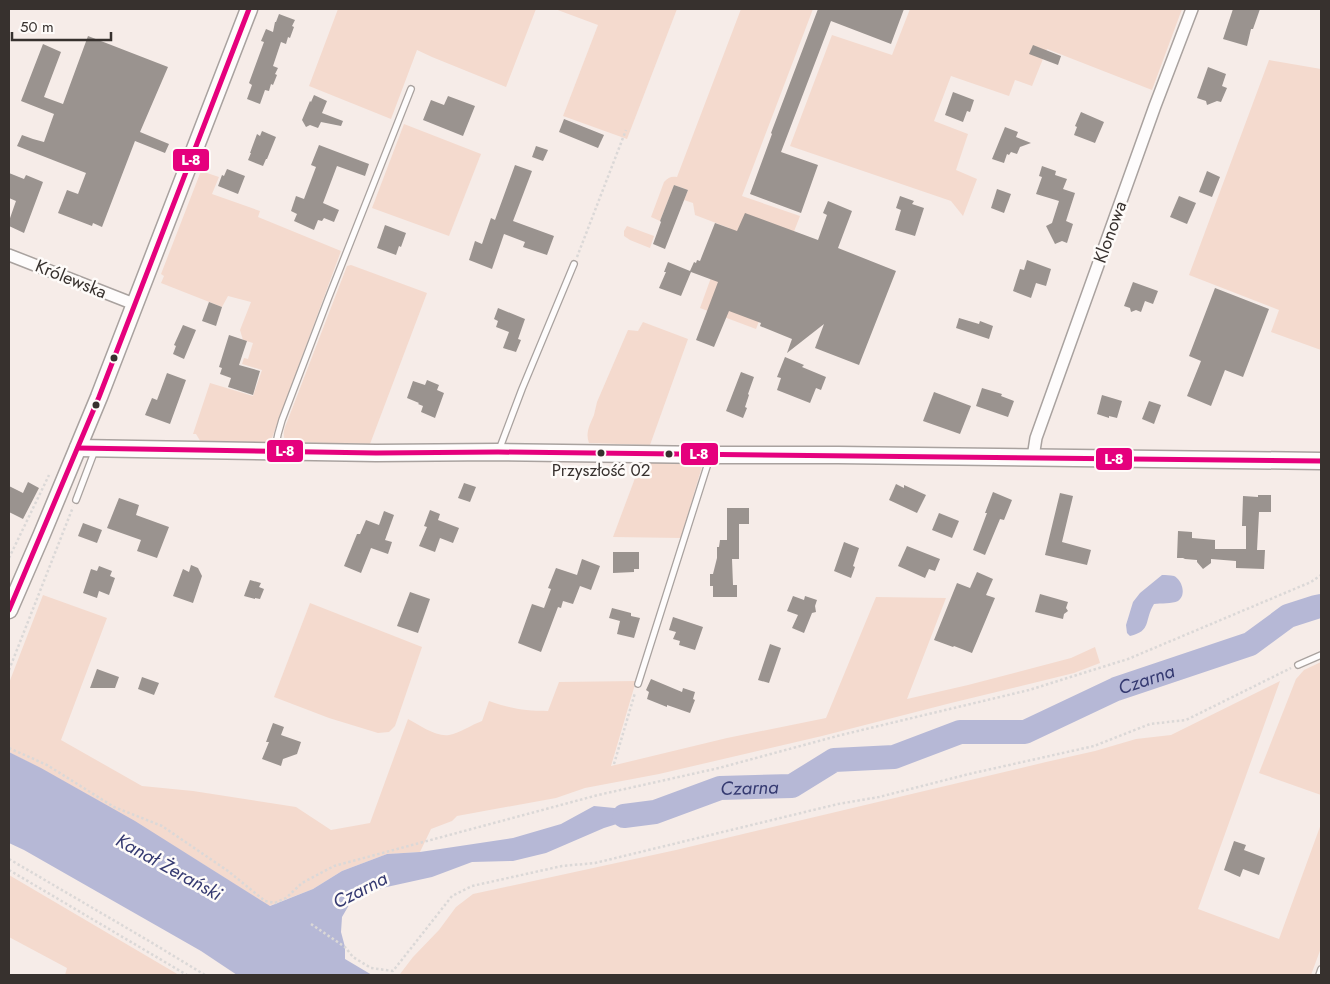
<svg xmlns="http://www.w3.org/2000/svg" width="1330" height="984" font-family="Jost,sans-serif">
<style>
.green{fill:#f4dace}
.water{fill:#b6b8d6}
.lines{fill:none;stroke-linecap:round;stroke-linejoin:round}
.river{stroke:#b6b8d6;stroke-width:24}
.building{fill:#9a938f}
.lane-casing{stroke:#a9a29f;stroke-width:8}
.street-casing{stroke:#a9a29f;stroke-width:14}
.secondary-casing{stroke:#a9a29f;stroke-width:19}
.path{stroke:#dbd8d7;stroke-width:2.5;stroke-dasharray:2.5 2.5;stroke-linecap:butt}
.lane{stroke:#fefcfc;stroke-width:5.5}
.street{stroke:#fefcfc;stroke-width:11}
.secondary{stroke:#fefcfc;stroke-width:16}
.bus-1-casing{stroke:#fefbf9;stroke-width:9}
.bus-1{stroke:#e5007d;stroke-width:5}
.bus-dot{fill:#37312e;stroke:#fefbf9;stroke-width:2}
.labels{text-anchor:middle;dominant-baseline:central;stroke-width:5;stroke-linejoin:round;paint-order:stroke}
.bus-label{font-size:17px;fill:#37312e;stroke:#fefbf9}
.street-label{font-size:18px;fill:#37312e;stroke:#fefbf9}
.water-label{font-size:19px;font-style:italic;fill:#353a71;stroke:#fefbf9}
.line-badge{stroke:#fefbf9;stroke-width:2}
.badge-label{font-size:14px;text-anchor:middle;font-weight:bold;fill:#fff}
</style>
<rect width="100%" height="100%" fill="#f6ece8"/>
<g class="green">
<path d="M338 9H536L506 87 432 57 417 50 391 119 309 86Z"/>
<path d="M555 9H677L627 139 563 116 598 25Z"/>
<path d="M741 9H813L742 196 800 216 756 329 700 308 729 228 695 215 693 203 684 200 688 190 674 185 660 221 651 217 664 182C668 177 672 176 677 177Z"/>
<path d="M910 9H1182L1152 90 1047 49 1032 86 1015 80 1009 96 951 76 934 121 968 134 956 170 977 179 963 216 951 201 790 146 832 35 892 55Z"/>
<path d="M1269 60 1321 69V350L1271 332 1279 310 1189 275Z"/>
<path d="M404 124 481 154 449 236 372 208Z"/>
<path d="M201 171 219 177 212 194 260 211 258 217 341 251 272 438 264 444H202L196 434H193L210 383 253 396 262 370 242 364 244 358 248 359 253 343 243 340 240 330 251 302 228 296 222 307 161 283 164 276 161 274Z"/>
<path d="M627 226 654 236 650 248 630 240 624 236V231Z"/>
<path d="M351 265 427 293 370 444 286 442C282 435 284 429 287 422L347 266Z"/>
<path d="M643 322 688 339 650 445 589 443C585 432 590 425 594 415 595 411 596 406 597 402L628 330 638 331Z"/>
<path d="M641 462 703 463 681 538 613 537Z"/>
<path d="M43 595 107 618 61 740 142 786 193 791 296 807 331 830 370 823 408 719C419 725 436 737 449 735 460 733 471 725 482 721L489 701C512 709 524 711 548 711L559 682 636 681 611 766 727 738 826 718 876 597 946 598 907 699 968 685 1071 658 1095 647 1100 663 1074 673 951 703 822 736 659 774 585 788 556 798 457 816 452 821 431 829 420 852 387 854 342 871 313 889 269 906C184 852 99 798 9 752V683Z"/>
<path d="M310 603 422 647 395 726 389 732 378 733 329 718 274 697Z"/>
<path d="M1321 662V795L1259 773 1296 679 1304 670Z"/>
<path d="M1280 681 1198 909 1279 939 1321 824V948L1311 975H389V974H400L413 957 439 930 456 907 473 894 676 850 1046 762 1095 751 1136 739 1171 735Z"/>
<path d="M9 875 179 975H65L67 968 9 937Z"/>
</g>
<g class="water">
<path d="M1162 575C1166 575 1170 575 1174 576 1182 580 1187 595 1178 601 1172 604 1161 603 1154 604 1144 620 1152 631 1130 636L1127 633 1126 625 1133 602 1140 593Z"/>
<path d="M9 752 41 768 135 821 270 906 313 889 342 871 387 854 420 852 513 838 561 824 594 806 655 812 604 828 546 853 513 861 472 862 432 877 364 892 352 900 342 917 341 932 345 947V959L372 975H237L201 951 24 850 9 843Z"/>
</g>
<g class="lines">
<path class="river" id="s1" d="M624 816 655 812 720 788 792 786 834 760 894 757 960 732H1025L1116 689 1250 644 1288 616 1316 607 1321 606"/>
</g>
<g class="building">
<path d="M818 9H904L891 44 831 21 781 152 818 165 801 213 750 194 772 134 771 133Z"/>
<path d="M1233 9H1260L1253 29H1251L1247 46 1223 39Z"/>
<path d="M279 14 295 20 292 26 294 27 290 38 288 37 286 44 281 42 273 66 278 68 275 74 277 75 273 85 271 84 269 91 265 90 260 104 247 99 252 85 249 83 264 42 261 41 266 29 273 32 275 22H276Z"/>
<path d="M88 36 168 67 140 132 169 144 165 153 135 141 102 227 93 223 92 226 58 213 67 190 78 194 86 173 17 146 22 135 33 139 44 142 54 114 21 101 43 44 61 52 44 97 63 104Z"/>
<path d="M1033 45 1061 56 1058 65 1029 54Z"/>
<path d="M1208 67 1226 74 1222 86 1227 88 1221 102 1217 101 1207 105 1206 101 1197 98Z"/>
<path d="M953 92 974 100 970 112 967 111 963 122 945 115Z"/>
<path d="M314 95 327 101 322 113 343 121 341 126 321 122 318 128 310 125 306 127 302 120 310 101 311 102Z"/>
<path d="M448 96 475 106 463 136 423 120 431 100 444 105Z"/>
<path d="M1081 112 1104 122 1095 143 1074 135 1077 127 1075 126Z"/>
<path d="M564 119 604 135 598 148 559 132Z"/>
<path d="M1005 127 1018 132 1016 137 1031 143 1020 147 1017 154 1011 152 1009 155 1007 154 1004 163 992 159Z"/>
<path d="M262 131 276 137 267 159H266L263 166 248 160 251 153H250L257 134 260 136Z"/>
<path d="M319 145 369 164 365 176 337 166 323 203 339 210 334 222 324 218 322 221 318 220 314 230 294 221 297 214 291 211 296 196 304 199 316 167 311 165Z"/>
<path d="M536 146 548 150 543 161 532 157Z"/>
<path d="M515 165 532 171 513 221 554 236 547 255 523 247 525 242 504 234 492 269 469 260 475 241 482 244 491 218 495 220Z"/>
<path d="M1042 166 1056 171 1055 175 1067 179 1063 189 1075 193 1066 221 1073 224 1067 243 1062 241 1055 244 1046 226 1052 223 1059 201 1036 194 1042 177 1039 176Z"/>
<path d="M227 169 245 176 238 194 218 186 222 175 224 176Z"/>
<path d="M1207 171 1220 177 1212 197 1199 192Z"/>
<path d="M9 173 24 179 26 175 43 182 24 233 9 226V221L16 201 9 198Z"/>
<path d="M674 185 688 190 665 249 653 244 661 222 660 221Z"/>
<path d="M997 189 1011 194 1004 213 991 208Z"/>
<path d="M900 196 914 201 912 204 924 208 915 236 895 230 901 210 896 208Z"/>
<path d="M1179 196 1196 203 1187 224 1170 217Z"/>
<path d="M828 201 852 211 838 248 896 271 859 365 815 348 824 324 787 353 792 339 760 326 761 323 729 311 714 347 696 340 718 282 691 272 681 296 659 288 666 272H664L668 262 690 271 694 262 696 263 697 260 700 261 715 223 737 231 745 213 818 240 827 215 823 213Z"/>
<path d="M385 225 406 233 401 247 399 246 396 255 377 248Z"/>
<path d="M1027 260 1051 269 1046 286 1036 283 1031 298 1013 291 1020 269 1024 270Z"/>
<path d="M1133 282 1158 291 1153 304 1145 301 1141 312 1136 310 1131 312 1130 308 1124 306Z"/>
<path d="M1215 288 1269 309 1243 377 1225 370 1211 406 1187 396 1201 361 1189 356Z"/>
<path d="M209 302 222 307 216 326 202 321Z"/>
<path d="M498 308 525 319 518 339 521 340 516 352 503 348 509 332 496 327 498 321 494 319Z"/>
<path d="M959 318 979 324 980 321 993 326 989 339 956 328Z"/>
<path d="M183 325 196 330 184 359 173 354 176 346 174 345Z"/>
<path d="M229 335 247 341 239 365 260 371 253 395 228 387 231 378 220 374 222 368 219 367Z"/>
<path d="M785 357 804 365 802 367 826 377 821 390 816 388 810 403 777 390 781 378 777 377Z"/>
<path d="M741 372 754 377 748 394 749 395 745 407 747 408 743 418 726 411Z"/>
<path d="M167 373 186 380 170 424 145 415 152 398 157 400Z"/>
<path d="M427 380 439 385 437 390 444 393 435 418 421 412 423 406 418 404 419 403 407 398 413 381 425 385Z"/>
<path d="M982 388 1002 394 1001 396 1014 401 1008 417 976 406Z"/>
<path d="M934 392 971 406 960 434 923 421Z"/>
<path d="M1102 395 1122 401 1117 418 1109 416V418L1097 414Z"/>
<path d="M1149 401 1161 405 1154 424 1142 419Z"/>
<path d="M28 482 39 488 23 519 9 512V486L23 493Z"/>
<path d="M464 483 476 487 470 502 458 498Z"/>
<path d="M896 484 904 488V485L926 495 917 513 889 500Z"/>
<path d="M993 492 1012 500 1004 520 1000 519 985 555 973 550 981 529 987 513H985Z"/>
<path d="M1060 493 1073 496 1062 542 1091 550 1087 565 1045 555Z"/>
<path d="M1258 495H1271V512H1259L1257 550H1265L1264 569 1236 568V561L1211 559V563L1203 569 1197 562V560L1185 559 1183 558H1177L1178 531 1192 532V538L1215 540V549H1246V526H1242L1243 496 1258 497Z"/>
<path d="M119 498 139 505 136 515 169 527 157 558 137 551 141 540 107 528Z"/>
<path d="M727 508H749V524H739V559H732L733 585H737V597H713V586H710V574H713L717 558V547H719L720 540H727Z"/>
<path d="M430 510 440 514 438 520 459 528 453 543 440 538 435 552 419 546 427 527 424 526Z"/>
<path d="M384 511 394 515 385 540 392 542 388 554 371 548 361 573 344 566 357 534H360L366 520 379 525Z"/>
<path d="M939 513 959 521 952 538 932 530Z"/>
<path d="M83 523 102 530 97 543 78 536Z"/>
<path d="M844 542 859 548 853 566 855 567 851 578 834 571Z"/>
<path d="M907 546 940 559 935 571 929 569 925 578 898 566Z"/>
<path d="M613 552H639V569H634V572L613 573Z"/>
<path d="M582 559 600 566 591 590 580 586 573 604 563 601 561 608 558 607 541 652 518 643 532 604 544 608 551 589 548 588 556 568 577 575Z"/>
<path d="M191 565 198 568 202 576 193 603 173 596 183 569 189 572Z"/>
<path d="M99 566 112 571 110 576 115 578 109 595 99 591 97 598 83 593 91 569 97 571Z"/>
<path d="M977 572 993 579 986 595 995 598 972 653 954 646 953 647 934 640 957 583 970 588Z"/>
<path d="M250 580 261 583 259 587 264 589 260 599 255 598V599L244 596Z"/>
<path d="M410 592 430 599 418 633 397 626Z"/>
<path d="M1040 594 1068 602 1066 608 1068 611 1064 614 1063 619 1035 612Z"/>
<path d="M793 596 804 600 805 596 817 600 815 606 816 612 812 613 804 633 792 628 798 615 787 611Z"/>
<path d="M612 608 631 613V616L640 618 634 638 617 634 620 621 609 618Z"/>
<path d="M673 617 703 627 695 650 679 645 680 641 673 639 676 632 669 630Z"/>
<path d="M770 644 781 648 769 683 758 680Z"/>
<path d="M97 669 119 677 115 688H90Z"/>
<path d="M142 677 159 683 154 695 138 689Z"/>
<path d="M651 679 682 692 683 688 695 692 693 699 695 700 690 713 667 705V707L647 699 649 692 646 690Z"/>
<path d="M273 723 284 727 281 735 301 742 297 754 283 759 281 766 262 759 269 742H266Z"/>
<path d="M1234 841 1246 845 1244 850 1265 858 1259 875 1243 869 1240 877 1224 870Z"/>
</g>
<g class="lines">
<defs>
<g id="lane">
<path d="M275 449 278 434 282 420 328 299 411 89"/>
<path d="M499 450 522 389 574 264"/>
<path d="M76 500 95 450"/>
<path d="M1298 665 1321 655"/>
<path d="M638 684 710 457"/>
<path d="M1319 975 1321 969"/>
</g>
<g id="street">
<path d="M9 255 134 304"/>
<path d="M1033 457 1036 438 1155 106 1192 9"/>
</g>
<g id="secondary">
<path d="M78 448 376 453 498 452 710 455H838L1321 461"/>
<path d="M9 610 42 534 99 397 249 9"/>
</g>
</defs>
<use href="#lane" class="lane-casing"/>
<use href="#street" class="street-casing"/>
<use href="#secondary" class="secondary-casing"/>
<g class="path">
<path d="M577 257 626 130"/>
<path d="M9 558 49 475"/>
<path d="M9 670 73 507"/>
<path d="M9 748 47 765 114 807 162 826 228 871 265 901 275 903 286 898 302 883 334 866 598 795 719 768 841 735 1029 690 1128 659 1311 582 1321 575"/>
<path d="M614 764 635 693"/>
<path d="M9 859 149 941 205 975"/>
<path d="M9 870 187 975"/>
<path d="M311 924 345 947 353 957 371 968 393 971 452 896 472 886 562 866 595 863 838 804 879 797 969 774 1094 746 1150 724 1186 720 1291 668"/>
</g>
<use href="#lane" class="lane"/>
<use href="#street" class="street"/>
<use href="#secondary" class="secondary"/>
<defs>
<g id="bus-1">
<path d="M78 448 376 453 498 452 1321 461"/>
<path d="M9 610 99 397 249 9"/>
</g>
</defs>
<use href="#bus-1" class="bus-1-casing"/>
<use href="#bus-1" class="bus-1"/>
</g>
<g class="bus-dot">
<circle cx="114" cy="358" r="4.5"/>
<circle cx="96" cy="405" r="4.5"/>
<circle cx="601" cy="453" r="4.5"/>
<circle cx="669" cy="454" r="4.5"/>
</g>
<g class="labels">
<g class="bus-label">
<text x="601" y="470">Przyszłość 02</text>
</g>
<g class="street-label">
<text transform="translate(1110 232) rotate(-70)">Klonowa</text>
<text transform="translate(71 279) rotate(22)">Królewska</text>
</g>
<g class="water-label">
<text stroke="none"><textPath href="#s1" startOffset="550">Czarna</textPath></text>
<text stroke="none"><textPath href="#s1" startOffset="130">Czarna</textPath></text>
<text transform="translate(169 867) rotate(29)">Kanał Żerański</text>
<text transform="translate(360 890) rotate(-27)">Czarna</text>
</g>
</g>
<g class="line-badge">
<rect x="172" y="148" width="38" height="24" rx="5" fill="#e5007d"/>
<rect x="266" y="439" width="38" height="24" rx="5" fill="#e5007d"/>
<rect x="680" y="442" width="39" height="24" rx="5" fill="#e5007d"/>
<rect x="1095" y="447" width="38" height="24" rx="5" fill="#e5007d"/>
</g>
<g class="badge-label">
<text x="191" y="165">L-8</text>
<text x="285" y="456">L-8</text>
<text x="699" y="459">L-8</text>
<text x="1114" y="464">L-8</text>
</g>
<rect width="1330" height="984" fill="none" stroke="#37312e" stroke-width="20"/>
<path d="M12 32v8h99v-8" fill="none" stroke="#37312e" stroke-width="2.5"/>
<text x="20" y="32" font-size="15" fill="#37312e" stroke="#fefbf9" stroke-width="4" paint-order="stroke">50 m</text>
</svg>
